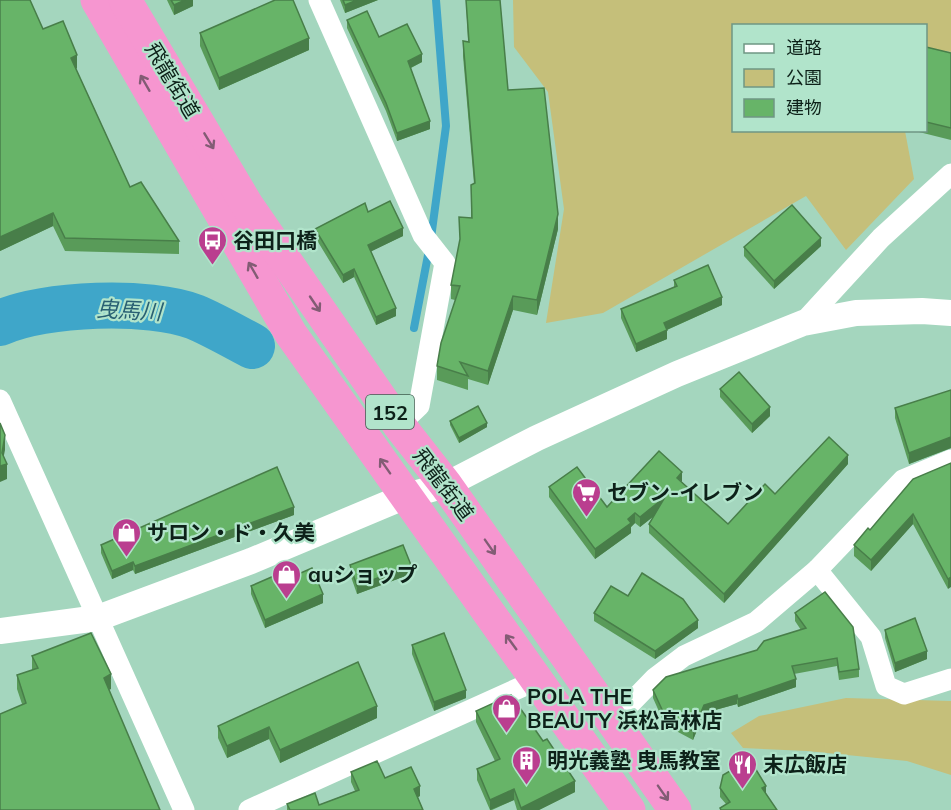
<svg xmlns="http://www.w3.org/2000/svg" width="951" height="810" font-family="Mulish,'Noto Sans JP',sans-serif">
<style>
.green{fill:#c5bf7a}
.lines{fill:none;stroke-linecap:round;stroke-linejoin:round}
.stream{stroke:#3fa6c9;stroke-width:8}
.river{stroke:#3fa6c9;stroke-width:46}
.minor{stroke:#fff;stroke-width:21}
.tertiary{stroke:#fff;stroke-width:26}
.trunk{stroke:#f696d0;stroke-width:33}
.wall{fill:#599b59}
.shaded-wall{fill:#487e49}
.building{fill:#67b468;stroke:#487e49;stroke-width:1.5}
.oneway{stroke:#825c74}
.labels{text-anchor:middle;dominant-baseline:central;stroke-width:4.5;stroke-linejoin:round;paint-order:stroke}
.shield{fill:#b1e4cb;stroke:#3e5c4e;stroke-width:1.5}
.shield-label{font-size:20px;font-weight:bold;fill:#0d2119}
.street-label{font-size:21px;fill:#0d2119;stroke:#b1e4cb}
.poi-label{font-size:21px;font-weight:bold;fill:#0d2119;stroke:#b1e4cb;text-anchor:start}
.water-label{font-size:22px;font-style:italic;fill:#296073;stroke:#b1e4cb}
</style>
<rect width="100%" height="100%" fill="#a4d6be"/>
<g class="green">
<path d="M513 0H951V52L944 51 926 63V26H734V130L905 131 914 179 846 250 806 196 603 313 546 323 564 209 548 92 514 47Z"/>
<path d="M846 698 951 701V775L907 761 807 751 743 748 731 733 759 716Z"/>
</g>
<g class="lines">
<g class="stream">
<path d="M431 238 446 126 436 0"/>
<path d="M414 328 429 250"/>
</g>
<path class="river" d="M0 323C43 303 150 299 195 317 214 325 233 336 252 346"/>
<g class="minor">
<path d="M319 0 423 235 445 263 419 406 399 425"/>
<path d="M803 323 881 238 951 174"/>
<path d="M0 400 184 810"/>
<path d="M817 570 871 637 886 686 904 694 951 679"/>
<path d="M616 726 623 711 655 678 684 656 756 622 817 570 903 480 951 460"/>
<path d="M249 810 537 680"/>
</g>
<path class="tertiary" d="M0 631 98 618 251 561 406 496 446 485 537 438 677 374 803 323 856 313 922 311 951 313"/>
<g class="trunk">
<path d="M97 0 291 334 629 810"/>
<path d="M125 0 247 205 399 425 446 485 675 810"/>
</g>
</g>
<g class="wall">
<path d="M0 0 43 29 77 68 76 69 130 187 179 241V254L65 251 53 226 0 251Z"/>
<path d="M167 0H193V6L174 15Z"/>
<path d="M340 0H378L345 13Z"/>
<path d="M466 0H500L508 90 558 229 537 315 513 310 488 385 468 379V390L437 380V366L455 300 451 299V285L471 218V185L474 184 463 56V41H468Z"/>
<path d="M347 20 379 37 422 62 411 68 430 129 397 141 386 111 347 28Z"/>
<path d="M200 33 309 50 219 90 200 46Z"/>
<path d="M926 47 951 53V140L911 130H926Z"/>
<path d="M368 212 403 236 371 251 396 316 376 325 354 277 343 283 315 237V229Z"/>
<path d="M821 246 774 289 744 256V247Z"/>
<path d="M674 280 722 305 667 330V339L636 352 621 318V309L674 287Z"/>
<path d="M720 389 770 416 752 433 720 397Z"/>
<path d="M951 390V448L909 464 895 418V408Z"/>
<path d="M450 421 487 427 459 443 450 425Z"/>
<path d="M951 463 948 589 913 524 871 571 854 556V545L870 530Z"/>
<path d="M848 464 724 603 649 533V524L653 517 640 527 635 523 631 527V533L595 559 549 497V487L607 507 682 482 728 524 775 494Z"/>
<path d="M294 515 135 574 133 570 112 579 101 553V545Z"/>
<path d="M350 565 411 574 357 594 350 574Z"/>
<path d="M294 576 323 603 265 628 251 594V586Z"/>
<path d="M628 596 698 628 655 659 594 621V613Z"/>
<path d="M795 613 859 669V677L839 680 837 666 794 674 796 687 738 707 737 704 704 713 693 740 665 725 653 698V690L757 650 801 630 795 621Z"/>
<path d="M885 630 927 659 895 672 885 638Z"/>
<path d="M412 645 466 698 434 711 412 654Z"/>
<path d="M32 656 111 689 22 704 17 689V675L32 670Z"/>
<path d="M476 711 575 792 539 810H517L514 800 492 810H490L477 780V769L495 761 476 722Z"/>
<path d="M377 718 280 763 269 739 227 758 218 738V726Z"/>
<path d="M351 772 385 778 420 796 418 797 423 810H287V804L319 805 355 791 351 782Z"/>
<path d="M720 788 766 794 777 810H720V808L726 804 720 797Z"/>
</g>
<g class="shaded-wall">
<path d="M185 0H193V6L174 15V5Z"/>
<path d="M357 0H378L345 13V5Z"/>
<path d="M309 38V50L219 90V78Z"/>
<path d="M422 54V62L408 69V61Z"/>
<path d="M77 55V68L71 71V58Z"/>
<path d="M430 121V129L397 141V133Z"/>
<path d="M53 213V226L0 251V237Z"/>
<path d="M558 214V229L537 315V300Z"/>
<path d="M403 228V236L368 253V245Z"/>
<path d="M821 238V246L774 289V281Z"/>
<path d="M354 269V277L343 283V275Z"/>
<path d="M513 296V310L488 385V371Z"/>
<path d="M722 297V305L664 331V323Z"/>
<path d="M396 308V316L376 325V317Z"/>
<path d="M667 330V339L636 352V344Z"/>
<path d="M770 407V416L752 433V424Z"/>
<path d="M487 423V427L459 443V438Z"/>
<path d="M5 435V450L2 465 7 464V479L0 482V466Z"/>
<path d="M951 437V448L909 464V453Z"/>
<path d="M848 455V464L724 603V594Z"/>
<path d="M682 472V482L677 478Z"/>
<path d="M665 497V507L640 527V517Z"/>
<path d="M294 507V515L135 574V566Z"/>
<path d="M635 513V523L631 527V533L595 559V549Z"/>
<path d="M913 514V524L871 571V560Z"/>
<path d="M133 562V570L112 579V571Z"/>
<path d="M411 565V574L357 594V586Z"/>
<path d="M951 577V587L948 589V579Z"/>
<path d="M323 594V603L265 628V620Z"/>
<path d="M698 620V628L655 659V651Z"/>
<path d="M927 651V659L895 672V663Z"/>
<path d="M111 674V689L104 692V678Z"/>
<path d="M796 679V687L738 707V699Z"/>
<path d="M466 690V698L434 711V702Z"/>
<path d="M737 695V704L704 713 693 740V731L704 705Z"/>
<path d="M377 706V718L280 763V750Z"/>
<path d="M269 727V739L227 758V746Z"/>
<path d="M575 781V792L539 810H521V808Z"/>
<path d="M420 786V796L414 799V789Z"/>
<path d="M766 786V794L762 788Z"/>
<path d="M514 789V800L490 810V800Z"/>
</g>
<g class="building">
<path d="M0 0H30L43 29 63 21 77 55 71 58 130 187 141 182 179 241 65 238 53 213 0 237Z"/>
<path d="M171 0H185L174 5Z"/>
<path d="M275 0H293L309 38 219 78 200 33Z"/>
<path d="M343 0H357L345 5Z"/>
<path d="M466 0H500L508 90 544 88 558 214 537 300 513 296 488 371 460 362 468 376 437 366 441 343 460 286 451 285 460 239 459 217 472 218 471 185 475 183 463 41 469 42Z"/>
<path d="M367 11 379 37 407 24 422 54 408 61 430 121 397 133 386 103 347 20Z"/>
<path d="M926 47 951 53V128L926 122Z"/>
<path d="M390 201 403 228 368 245 396 308 376 317 354 269 343 275 315 229 365 203 368 212Z"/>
<path d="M792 205 821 238 774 281 744 247Z"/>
<path d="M708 265 722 297 664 323 667 330 636 344 621 309 677 286 674 280Z"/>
<path d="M739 372 770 407 752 424 720 389Z"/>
<path d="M951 390V437L909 453 895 408Z"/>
<path d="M478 406 487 423 459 438 450 421Z"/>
<path d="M0 423 5 435 2 453 7 464 0 466Z"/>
<path d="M829 437 848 455 724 594 649 524 665 497 640 517 635 513 628 519 631 523 595 549 549 487 577 467 607 507 659 451 682 472 677 478 728 524 765 484 775 494Z"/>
<path d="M951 463V577L948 579 913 514 871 560 854 545 868 528 870 530 913 479Z"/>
<path d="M277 467 294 507 135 566 133 562 112 571 101 545Z"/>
<path d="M403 545 411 565 357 586 350 565Z"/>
<path d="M312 568 323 594 265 620 251 586 290 569 294 576Z"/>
<path d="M642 573 683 599 698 620 655 651 594 613 611 586 628 596Z"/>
<path d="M825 592 853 627 859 669 839 672 837 658 792 666 796 679 738 699 737 695 704 705 693 731 665 716 653 690 666 677 757 650 764 641 806 628 795 613Z"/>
<path d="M915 618 927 651 895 663 885 630Z"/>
<path d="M91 633 111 674 104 678 160 810H0V714L26 703 17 675 38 668 32 656Z"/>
<path d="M444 633 466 690 434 702 412 645Z"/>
<path d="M358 662 377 706 280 750 269 727 227 746 218 726Z"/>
<path d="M511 695 543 741 547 739 575 781 521 808 514 789 490 800 477 769 500 759 476 711Z"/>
<path d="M377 761 385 778 411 767 420 786 414 789 423 810H290L287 804 315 793 319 805 359 790 351 772Z"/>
<path d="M742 764 755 768 766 786 762 788 777 810H721L720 808 730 802 720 788 723 775Z"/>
</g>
<defs><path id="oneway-shaft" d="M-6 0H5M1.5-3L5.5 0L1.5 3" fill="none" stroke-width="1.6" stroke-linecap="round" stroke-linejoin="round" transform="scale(1.5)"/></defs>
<g class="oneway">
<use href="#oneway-shaft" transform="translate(145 83) rotate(-120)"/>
<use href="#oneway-shaft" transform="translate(209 141) rotate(59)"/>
<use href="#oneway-shaft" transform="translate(253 270) rotate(-120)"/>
<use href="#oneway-shaft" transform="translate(315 304) rotate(56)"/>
<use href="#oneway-shaft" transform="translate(385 466) rotate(-125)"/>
<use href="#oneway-shaft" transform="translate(490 547) rotate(55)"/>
<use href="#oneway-shaft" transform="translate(511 642) rotate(-126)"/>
<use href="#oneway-shaft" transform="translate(663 793) rotate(55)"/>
</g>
<defs>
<symbol id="bus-pin" viewBox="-11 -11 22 30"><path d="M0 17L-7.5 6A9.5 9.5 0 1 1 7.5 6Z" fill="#ba3e8f" stroke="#b1e4cb"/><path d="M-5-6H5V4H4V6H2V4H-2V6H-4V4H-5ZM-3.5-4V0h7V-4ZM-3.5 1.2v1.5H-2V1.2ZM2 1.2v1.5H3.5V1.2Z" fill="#fff"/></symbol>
<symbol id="supermarket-pin" viewBox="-11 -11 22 30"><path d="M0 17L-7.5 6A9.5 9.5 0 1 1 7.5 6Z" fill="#ba3e8f" stroke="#b1e4cb"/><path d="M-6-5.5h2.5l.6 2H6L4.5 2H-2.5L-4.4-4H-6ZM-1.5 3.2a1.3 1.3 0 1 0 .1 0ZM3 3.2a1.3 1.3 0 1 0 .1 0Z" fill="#fff"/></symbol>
<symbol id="shop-pin" viewBox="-11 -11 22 30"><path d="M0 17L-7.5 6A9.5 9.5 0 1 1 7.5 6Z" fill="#ba3e8f" stroke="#b1e4cb"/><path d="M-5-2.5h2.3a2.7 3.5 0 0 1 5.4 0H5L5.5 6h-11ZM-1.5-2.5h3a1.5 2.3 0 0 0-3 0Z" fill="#fff"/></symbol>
<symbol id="building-pin" viewBox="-11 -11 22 30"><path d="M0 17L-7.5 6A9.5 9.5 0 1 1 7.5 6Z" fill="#ba3e8f" stroke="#b1e4cb"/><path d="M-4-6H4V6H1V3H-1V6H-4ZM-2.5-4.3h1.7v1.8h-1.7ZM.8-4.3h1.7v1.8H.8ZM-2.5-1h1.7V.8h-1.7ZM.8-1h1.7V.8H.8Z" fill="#fff"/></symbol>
<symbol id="restaurant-pin" viewBox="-11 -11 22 30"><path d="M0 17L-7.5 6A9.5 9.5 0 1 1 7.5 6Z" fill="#ba3e8f" stroke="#b1e4cb"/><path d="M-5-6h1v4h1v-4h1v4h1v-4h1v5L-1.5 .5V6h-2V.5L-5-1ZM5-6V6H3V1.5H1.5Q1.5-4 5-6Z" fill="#fff"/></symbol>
</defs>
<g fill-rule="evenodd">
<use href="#bus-pin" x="196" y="224" width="33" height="45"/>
<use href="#supermarket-pin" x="570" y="476" width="33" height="45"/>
<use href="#shop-pin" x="110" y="516" width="33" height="45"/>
<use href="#shop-pin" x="270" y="558" width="33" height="45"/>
<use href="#shop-pin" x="490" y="692" width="33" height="45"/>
<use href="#building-pin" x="510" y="744" width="33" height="45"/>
<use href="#restaurant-pin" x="726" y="748" width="33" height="45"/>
</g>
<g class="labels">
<rect class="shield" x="366" y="395" width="48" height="34" rx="4.5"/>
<g class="shield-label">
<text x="390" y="412">152</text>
</g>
<g class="street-label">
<text transform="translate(173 80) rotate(59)">飛龍街道</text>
<text transform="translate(444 484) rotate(53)">飛龍街道</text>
</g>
<g class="poi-label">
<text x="233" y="240">谷田口橋</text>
<text x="607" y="492">セブン-イレブン</text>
<text x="147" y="532">サロン・ド・久美</text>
<text x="308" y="574">auショップ</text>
<text x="527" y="696">POLA THE<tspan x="527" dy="24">BEAUTY 浜松高林店</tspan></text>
<text x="547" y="760">明光義塾 曳馬教室</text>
<text x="763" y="764">末広飯店</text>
</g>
<g class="water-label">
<text transform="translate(129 310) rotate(3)">曳馬川</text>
</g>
</g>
<rect x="732" y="24" width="195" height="108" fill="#b1e4cb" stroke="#6f9684" stroke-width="1.5"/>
<rect x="744" y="44" width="30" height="9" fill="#ffffff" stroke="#6f9684" stroke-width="1.5"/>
<text x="786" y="54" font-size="18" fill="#0d2119">道路</text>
<rect x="744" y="69" width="30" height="18" fill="#c5bf7a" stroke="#6f9684" stroke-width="1.5"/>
<text x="786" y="84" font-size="18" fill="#0d2119">公園</text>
<rect x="744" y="99" width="30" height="18" fill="#67b468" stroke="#6f9684" stroke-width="1.5"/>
<text x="786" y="114" font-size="18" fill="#0d2119">建物</text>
</svg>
